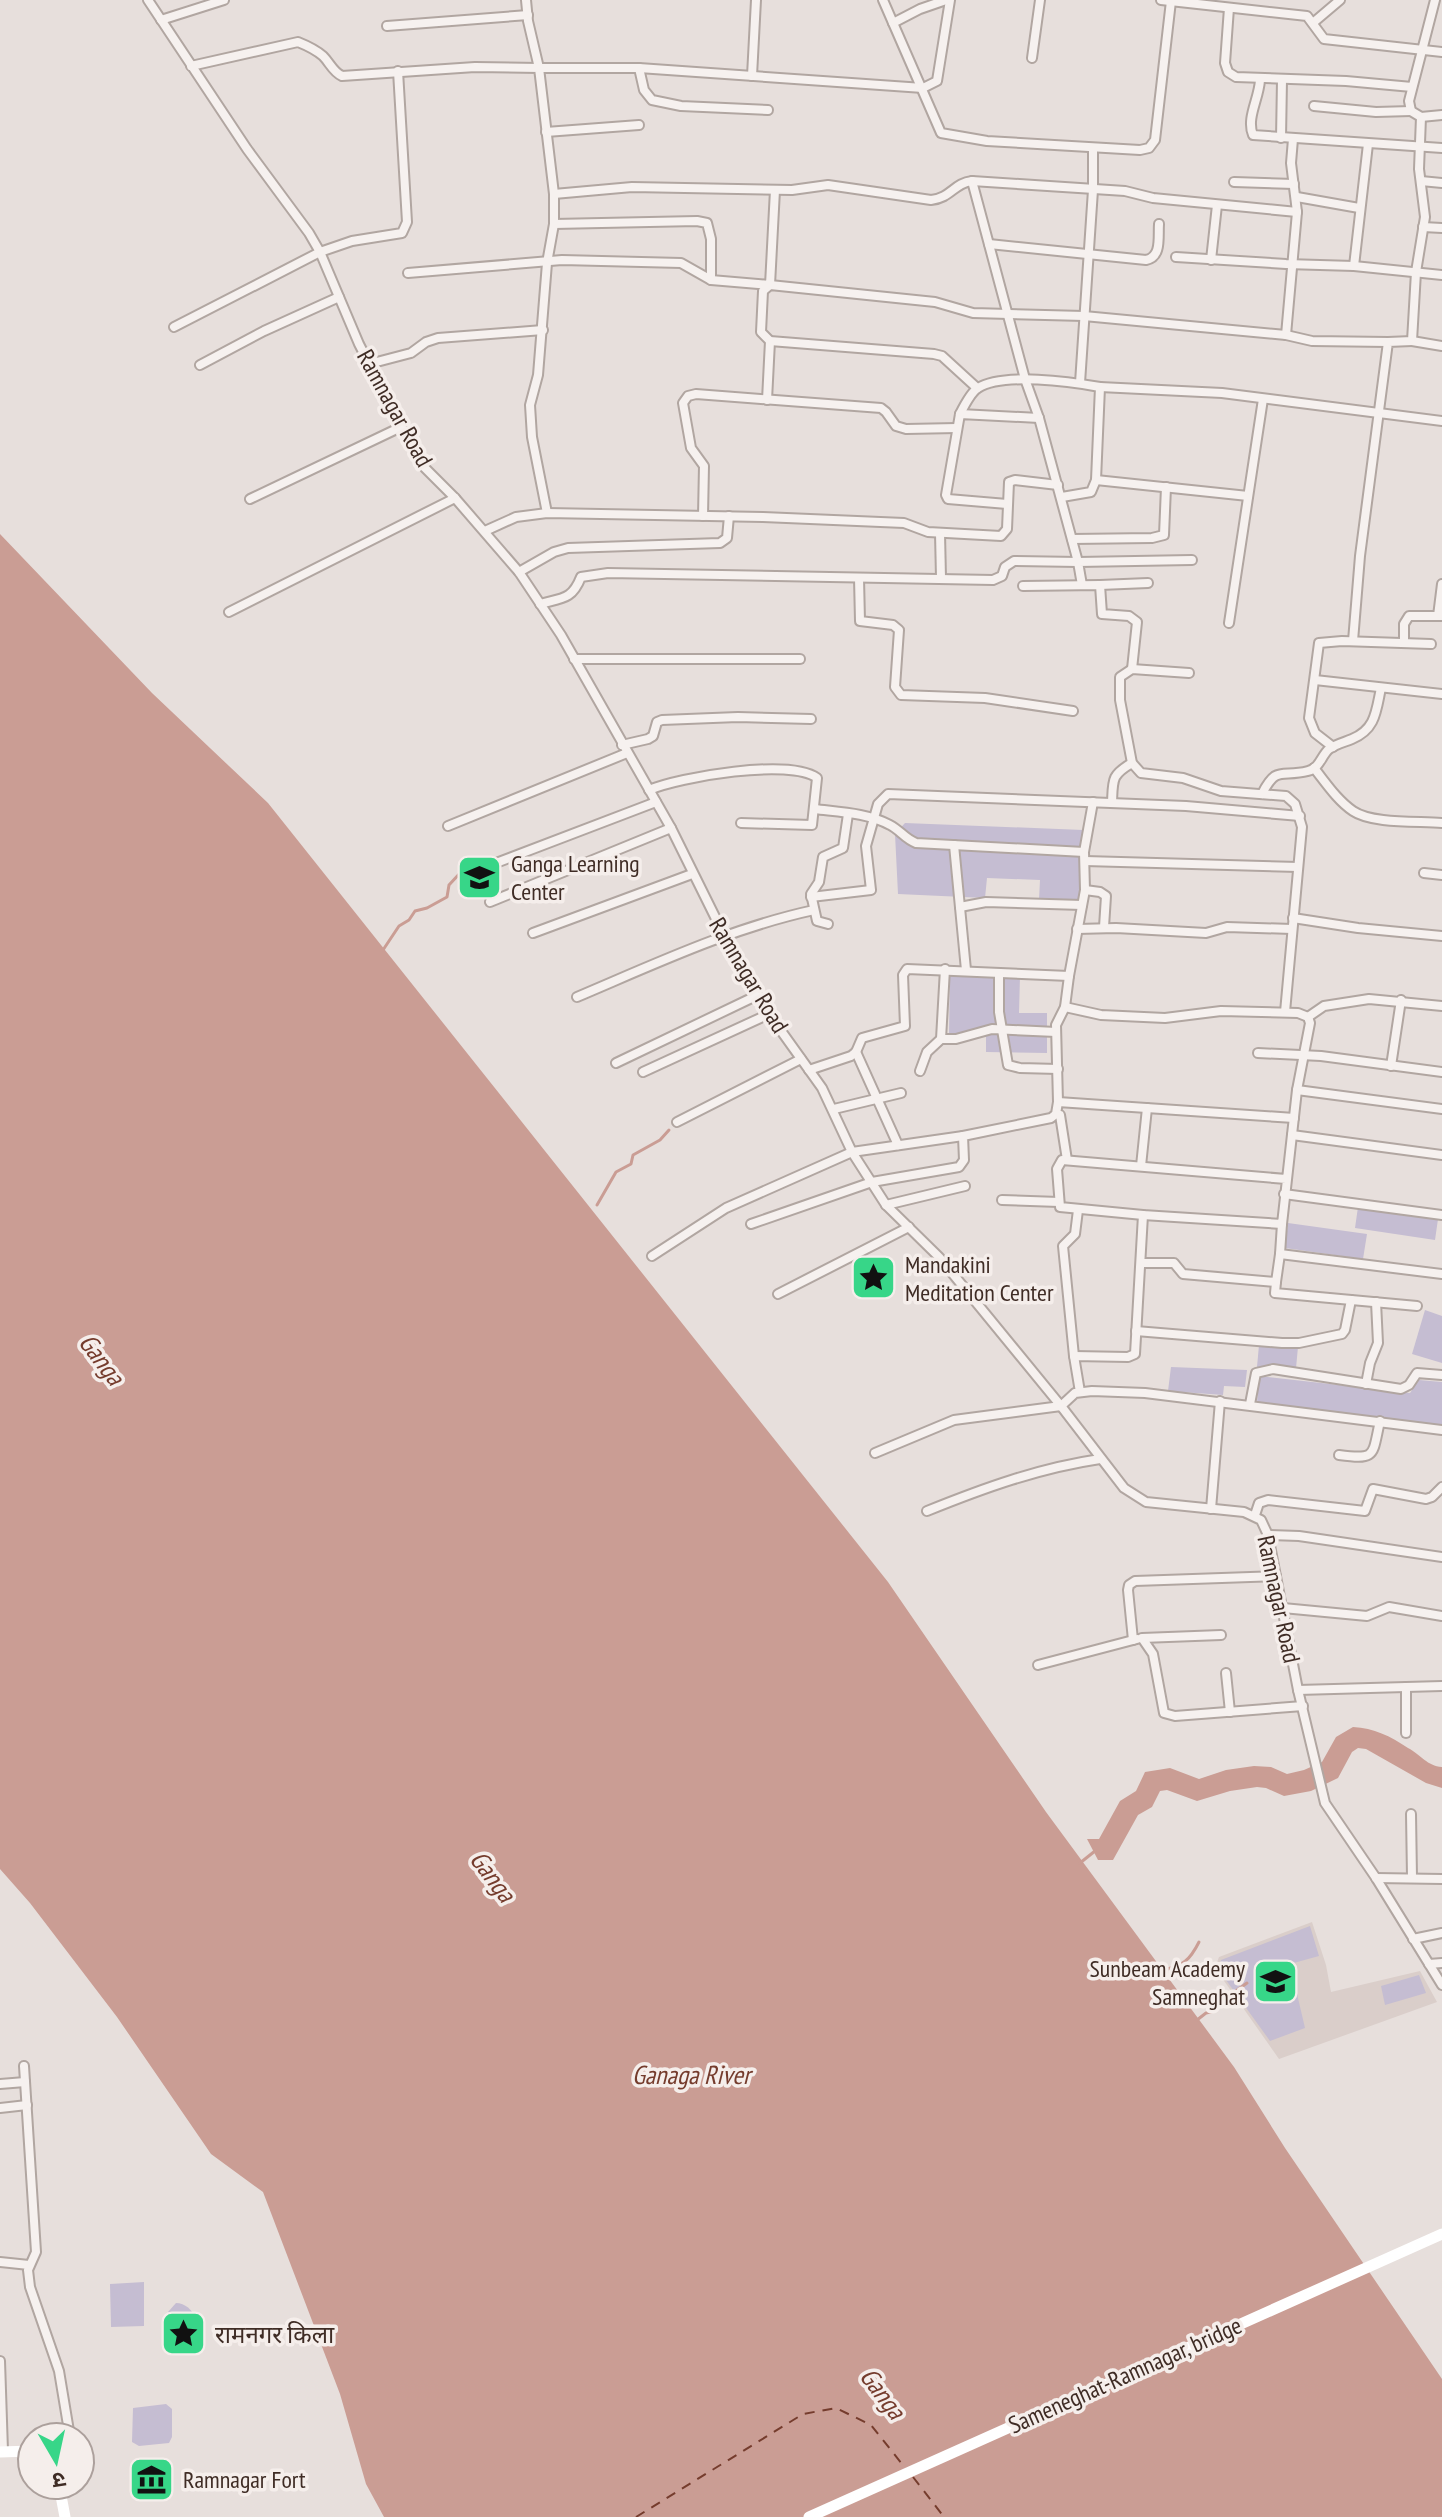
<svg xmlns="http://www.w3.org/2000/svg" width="1442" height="2517" font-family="'PT Sans Narrow','Noto Sans Devanagari',sans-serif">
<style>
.built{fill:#daceca}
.green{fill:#c5bdd2}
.water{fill:#ca9d94}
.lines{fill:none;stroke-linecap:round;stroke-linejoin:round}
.stream{stroke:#ca9d94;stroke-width:3}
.ferry{stroke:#753c2d;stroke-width:2;stroke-dasharray:10 8;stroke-linecap:butt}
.street-casing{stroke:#b1a6a1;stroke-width:12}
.street{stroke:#f6f1ef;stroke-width:8}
.secondary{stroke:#fff;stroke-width:11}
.labels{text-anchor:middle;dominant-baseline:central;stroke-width:7;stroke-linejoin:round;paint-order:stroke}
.street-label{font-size:24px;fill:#3f2c25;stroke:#f5eeeb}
.poi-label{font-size:24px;fill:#3f2c25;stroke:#f5eeeb;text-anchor:start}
.water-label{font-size:26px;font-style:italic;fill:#753c2d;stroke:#f5eeeb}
</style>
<rect width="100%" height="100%" fill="#e7dfdc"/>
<path class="built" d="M1312 1922 1326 1965 1331 1992 1420 1971 1437 2002 1279 2059 1215 1968 1219 1957Z"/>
<g class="green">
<path d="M905 823 1083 830 1081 902 1039 900 1040 880 987 878 985 898 898 894 895 834Z"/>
<path d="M950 975 1020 976 1019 1013H1047V1053L986 1052V1036L949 1035Z"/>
<path d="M1358 1207 1438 1219 1435 1240 1355 1228Z"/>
<path d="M1288 1223 1367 1234 1363 1259 1285 1248Z"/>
<path d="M1425 1310 1442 1316V1363L1412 1354Z"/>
<path d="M1259 1345 1298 1347 1296 1368 1257 1367Z"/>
<path d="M1171 1367 1247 1370 1245 1387 1224 1386 1223 1395 1168 1391Z"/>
<path d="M1259 1376 1410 1393 1419 1380 1442 1382V1425L1257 1403Z"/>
<path d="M1310 1926 1319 1956 1290 1964 1305 2028 1270 2041 1218 1969 1221 1960Z"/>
<path d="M1419 1975 1426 1993 1385 2005 1381 1986Z"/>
<path d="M144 2282V2326L111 2327 110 2284Z"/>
<path d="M176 2303C194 2303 206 2331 191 2344L181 2343 169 2327 168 2312Z"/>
<path d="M166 2404 172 2409V2437L169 2443 139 2446 132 2442 133 2408Z"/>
</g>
<g class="water">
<path d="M0 534 152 693 268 803 888 1582 1046 1812 1234 2067 1285 2148 1442 2379V2517H384L366 2484 340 2394 263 2192 211 2154 117 2017 30 1903 0 1869Z"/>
<path d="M1353 1727C1374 1728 1390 1736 1408 1748 1421 1755 1427 1766 1442 1767V1788L1426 1783 1366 1749 1358 1748 1352 1752 1338 1778 1311 1791 1284 1796 1266 1788 1257 1787 1230 1791 1197 1801 1167 1790 1160 1791 1152 1807 1138 1815 1113 1860H1098L1087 1839H1099L1120 1801 1136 1791 1145 1772 1170 1768 1199 1779 1226 1770 1254 1766 1271 1767 1287 1774 1304 1770 1322 1762 1336 1737Z"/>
</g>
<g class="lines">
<g class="stream">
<path d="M383 950 399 926 409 920 415 911 427 908 447 897 449 885 461 872"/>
<path d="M597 1205 616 1172 631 1164 633 1155 660 1140 669 1130"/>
<path d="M1080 1863 1095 1851"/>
<path d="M1162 1973 1163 1970C1183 1966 1190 1960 1199 1942"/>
<path d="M1197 2020 1206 2013 1215 2011 1219 2003 1247 1983"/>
</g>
<g class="ferry">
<path d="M913 2477 944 2517"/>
<path d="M636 2517 803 2414 836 2408 871 2425 906 2469"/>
</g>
<defs>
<g id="street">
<path d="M148 0 247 149 309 233 320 252 359 344 415 453 425 468 455 498 519 572 561 635 671 828 724 935 769 1014 822 1088 852 1152 886 1205 939 1257 1061 1406 1124 1488 1146 1502 1244 1512 1261 1520 1268 1535 1298 1690 1325 1803 1376 1878 1442 1985"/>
<path d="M526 0 528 21 539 68H639L923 88 937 81 950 0"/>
<path d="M883 0 941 133 987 141 1140 150 1149 148 1155 140 1171 1"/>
<path d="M1161 0 1307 16 1324 39 1442 52"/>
<path d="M1229 8 1225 63 1228 72 1236 77 1346 81 1412 87"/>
<path d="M161 20 224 0"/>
<path d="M1314 22 1340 0"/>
<path d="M893 23 920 9 946 0"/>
<path d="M387 26 528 15"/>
<path d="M1032 58 1040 0"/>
<path d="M191 66 298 42C308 46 316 50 323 56 330 63 333 72 342 76L475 67 539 68 554 194V224L547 263 538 375 530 405 532 437 547 513"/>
<path d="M639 68 644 90 652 100 681 106 768 110"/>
<path d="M752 76 756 0"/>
<path d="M1260 80C1259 99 1246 118 1253 135L1442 148"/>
<path d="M1314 106 1376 112 1411 111"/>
<path d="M1421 117 1442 115"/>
<path d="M546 132 639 125"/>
<path d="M1281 138 1282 80"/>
<path d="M1421 181 1442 183"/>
<path d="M1234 182 1294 184"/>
<path d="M554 194 632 187 792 190 828 185 931 200C951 198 954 183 972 181L1125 191 1153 198 1297 212"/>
<path d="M1297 197 1359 208"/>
<path d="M554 224 697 221 707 223 711 239V280"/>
<path d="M1423 227 1442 228"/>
<path d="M989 244 1146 260C1162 257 1158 237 1159 224"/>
<path d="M1176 257 1286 264 1354 266 1442 275"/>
<path d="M1211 260 1217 205"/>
<path d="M1354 266 1368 144"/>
<path d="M408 273 562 260 681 263 711 280 770 285 775 190"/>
<path d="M174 327 320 252 352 241 402 233 407 222 398 71"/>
<path d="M1286 335 1297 212 1291 163 1293 139"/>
<path d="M1412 341 1442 346"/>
<path d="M369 364 411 353 426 342 438 338 543 330"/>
<path d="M200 365 264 331 339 297"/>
<path d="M1080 383 1093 190V149"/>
<path d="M1100 387 1222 393 1442 421"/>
<path d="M977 388 942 356 934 354 770 341 761 332 763 291 770 285 935 302 973 313 1084 316 1286 335 1312 341 1388 342"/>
<path d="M767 400 770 341"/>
<path d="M960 414C964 406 971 392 978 388 1003 372 1072 382 1100 387L1096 480 1091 492 1062 497"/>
<path d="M1096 480 1248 496"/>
<path d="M250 499 401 427"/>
<path d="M1007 504 948 499 946 495 960 414 1039 418"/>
<path d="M703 516 704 466 691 448 683 403 688 396 696 394 881 408 886 412 896 426 906 429 957 428"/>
<path d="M485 531 516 517 547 513 763 517 904 523 928 532 1001 536 1007 529 1009 482 1015 480 1058 485"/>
<path d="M940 533 941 578"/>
<path d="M1072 539 1152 538 1164 535 1166 487"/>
<path d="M519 572 554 552 568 548 720 543 727 538 729 516"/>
<path d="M859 578 860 621 893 625 899 630 895 687 901 695 985 698 1073 711"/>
<path d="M1082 585 1078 562 1192 560"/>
<path d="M1100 585 1148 583"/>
<path d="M1023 586 1100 585 1102 614 1129 616 1137 622 1132 669"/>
<path d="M540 604C562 598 572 600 581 577L608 573 993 580 1002 576 1005 567 1014 561 1078 562 1039 418 1025 379 972 181"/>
<path d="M229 612 455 498"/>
<path d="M1438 616 1442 584"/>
<path d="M1229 623 1263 399"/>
<path d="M1353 641 1360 556 1388 342 1412 341 1416 272 1425 217 1419 169 1421 117 1411 111 1409 101 1435 0"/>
<path d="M1404 643V624L1409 616H1442"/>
<path d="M574 659H800"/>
<path d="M1189 673 1132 669 1120 677V700L1132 763 1141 773 1183 778 1221 791 1286 796 1295 804 1302 827 1285 1012"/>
<path d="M1315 680 1442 694"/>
<path d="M622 745 648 739 653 736 657 722 662 720 738 717 811 719"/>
<path d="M1333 747 1315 733 1309 718 1319 643 1342 641 1431 644"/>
<path d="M1314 768C1326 783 1337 800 1353 811 1372 824 1418 821 1442 823"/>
<path d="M649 790C679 777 790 758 817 778L812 825 741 823"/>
<path d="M1262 794C1277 764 1282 778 1308 771 1320 768 1321 756 1329 749 1336 744 1345 742 1352 739 1376 729 1376 711 1381 688"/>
<path d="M1112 803C1113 780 1111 775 1132 763"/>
<path d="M815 809C839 812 868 813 890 825 900 830 905 839 916 843L1084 852"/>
<path d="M448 826 627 753"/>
<path d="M954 845 966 970"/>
<path d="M1085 861 1298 867"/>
<path d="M475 871 656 802"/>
<path d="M1424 873 1442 875"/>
<path d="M1085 890 1100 892 1106 896 1104 927"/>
<path d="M811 897 871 890 866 846 878 804 888 794 1186 806 1300 816"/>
<path d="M490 902 671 828"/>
<path d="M960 907 986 902 1082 905"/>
<path d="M1293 918 1358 928 1442 936"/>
<path d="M828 924 817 921 811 894 819 882 823 857 843 848 848 814"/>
<path d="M1077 929 1116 928 1206 933 1227 927 1292 929"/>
<path d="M533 933 692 874"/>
<path d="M999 973V1012L1008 1065 1020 1068 1058 1069"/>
<path d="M577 997C655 964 731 928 814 910"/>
<path d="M1065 1007 1101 1015 1165 1018 1221 1011 1298 1013 1308 1017 1310 1023 1297 1090 1282 1224 1143 1215 1060 1207 1057 1169 1062 1160 1286 1179"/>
<path d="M1308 1017 1324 1006 1369 999 1442 1006"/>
<path d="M941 1039H956L992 1029 1056 1032"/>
<path d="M856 1052 898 1145"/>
<path d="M1258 1053 1321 1056 1442 1072"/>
<path d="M616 1063 758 995"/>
<path d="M1391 1066 1401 1000"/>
<path d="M809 1070 851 1056 856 1052 862 1038 905 1026 903 975 907 969 1069 976"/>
<path d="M920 1071 927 1052 941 1039 945 969"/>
<path d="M643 1072 769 1014"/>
<path d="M1297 1090 1442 1109"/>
<path d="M1058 1102 1056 1025 1065 1007 1069 976 1085 890 1084 852 1093 802"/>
<path d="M834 1109 901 1093"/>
<path d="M1060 1115 1067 1160"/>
<path d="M677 1122 801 1059"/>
<path d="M1292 1135 1442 1155"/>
<path d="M1141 1166 1147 1108"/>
<path d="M1284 1194 1442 1215"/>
<path d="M1002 1200 1059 1202"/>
<path d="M886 1205 965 1186"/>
<path d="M751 1224 872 1182 959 1167 964 1160 963 1136 1051 1118 1056 1114 1058 1102 1294 1118"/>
<path d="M1282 1224 1280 1254 1442 1274"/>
<path d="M652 1256 726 1208 852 1152 963 1136"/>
<path d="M1141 1263H1174L1183 1274 1276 1282 1280 1254"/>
<path d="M1276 1282 1275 1293 1417 1306"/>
<path d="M778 1294 909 1227"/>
<path d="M1136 1331 1282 1343H1299L1342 1334 1345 1330 1351 1300"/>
<path d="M1074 1356 1063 1246 1075 1234 1078 1210"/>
<path d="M1366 1384 1370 1363 1378 1343 1376 1302"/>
<path d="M1080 1392 1074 1356 1128 1357 1135 1354 1143 1215"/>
<path d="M1250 1404 1256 1373 1273 1369 1401 1389 1409 1385 1417 1373 1442 1375"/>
<path d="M875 1453 954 1420 1061 1406 1075 1393 1092 1391 1145 1393 1442 1430"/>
<path d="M1339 1455C1377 1460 1372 1456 1380 1421"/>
<path d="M1211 1509 1220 1401"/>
<path d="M927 1511C984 1488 1039 1468 1100 1459"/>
<path d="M1255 1515 1259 1503 1268 1500 1365 1511 1373 1489 1426 1499 1432 1497 1442 1487"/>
<path d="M1268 1535 1299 1536 1442 1557"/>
<path d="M1283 1608 1367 1616 1389 1607 1442 1616"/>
<path d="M1221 1635 1142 1638 1153 1654 1164 1713 1175 1716 1303 1706"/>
<path d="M1133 1640 1128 1590 1129 1585 1135 1581 1276 1576"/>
<path d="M1038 1665 1137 1639"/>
<path d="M1226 1673 1230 1712"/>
<path d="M1406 1687V1733"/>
<path d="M1298 1690 1442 1686"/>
<path d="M1411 1814 1412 1877"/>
<path d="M1376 1878 1442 1879"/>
<path d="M1413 1939 1442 1933"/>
<path d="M1429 1964 1442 1963"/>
<path d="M24 2066 36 2252 28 2270 30 2287 59 2371 70 2437"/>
<path d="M0 2084 25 2082"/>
<path d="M0 2108 27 2105"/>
<path d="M0 2262 29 2265"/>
<path d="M0 2361 3 2451"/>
</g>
</defs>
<use href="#street" class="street-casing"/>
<use href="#street" class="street"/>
<g class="secondary">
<path d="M0 2452 32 2451"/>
<path d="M59 2485 65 2517"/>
<path d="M809 2517 1442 2234"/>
</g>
</g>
<defs>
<symbol id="school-square" viewBox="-11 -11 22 22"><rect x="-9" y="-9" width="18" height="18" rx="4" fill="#37d688" stroke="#f5eeeb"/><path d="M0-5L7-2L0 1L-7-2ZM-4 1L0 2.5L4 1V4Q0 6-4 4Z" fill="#111"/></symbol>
<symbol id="sight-square" viewBox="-11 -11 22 22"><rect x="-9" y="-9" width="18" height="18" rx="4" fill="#37d688" stroke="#f5eeeb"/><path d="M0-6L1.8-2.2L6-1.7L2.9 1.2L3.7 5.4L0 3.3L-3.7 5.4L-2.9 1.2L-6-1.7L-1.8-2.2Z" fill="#111"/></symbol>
<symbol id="museum-square" viewBox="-11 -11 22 22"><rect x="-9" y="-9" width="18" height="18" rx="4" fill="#37d688" stroke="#f5eeeb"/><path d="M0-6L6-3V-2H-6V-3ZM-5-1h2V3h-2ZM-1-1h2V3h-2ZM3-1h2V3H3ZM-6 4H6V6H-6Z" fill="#111"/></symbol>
</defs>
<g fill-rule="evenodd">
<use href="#school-square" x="454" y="852" width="51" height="51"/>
<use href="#sight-square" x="848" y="1252" width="51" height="51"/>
<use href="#school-square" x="1250" y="1956" width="51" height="51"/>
<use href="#sight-square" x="158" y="2308" width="51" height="51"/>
<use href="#museum-square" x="126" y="2454" width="51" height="51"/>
</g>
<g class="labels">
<g class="street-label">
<text transform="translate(395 408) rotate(61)">Ramnagar Road</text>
<text transform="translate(749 975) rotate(59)">Ramnagar Road</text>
<text transform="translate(1279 1599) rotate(78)">Ramnagar Road</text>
<text transform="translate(1125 2375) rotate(-24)">Sameneghat-Ramnagar, bridge</text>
</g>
<g class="poi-label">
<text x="511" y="863">Ganga Learning<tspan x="511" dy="28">Center</tspan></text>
<text x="905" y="1264">Mandakini<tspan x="905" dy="28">Meditation Center</tspan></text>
<text x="1245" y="1968" text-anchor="end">Sunbeam Academy<tspan x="1245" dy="28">Samneghat</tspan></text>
<text x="215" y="2334">रामनगर किला</text>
<text x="183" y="2479">Ramnagar Fort</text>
</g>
<g class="water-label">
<text transform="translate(102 1359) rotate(53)">Ganga</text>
<text transform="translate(493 1876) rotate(53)">Ganga</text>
<text x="691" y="2074">Ganaga River</text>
<text transform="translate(883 2393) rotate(53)">Ganga</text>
</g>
</g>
<g transform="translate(56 2461) rotate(171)"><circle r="38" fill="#f5eeeb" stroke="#aca09c" stroke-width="2"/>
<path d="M0-6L14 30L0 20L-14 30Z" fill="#37d688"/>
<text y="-12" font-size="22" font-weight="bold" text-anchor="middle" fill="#3f2c25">उ</text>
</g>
</svg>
